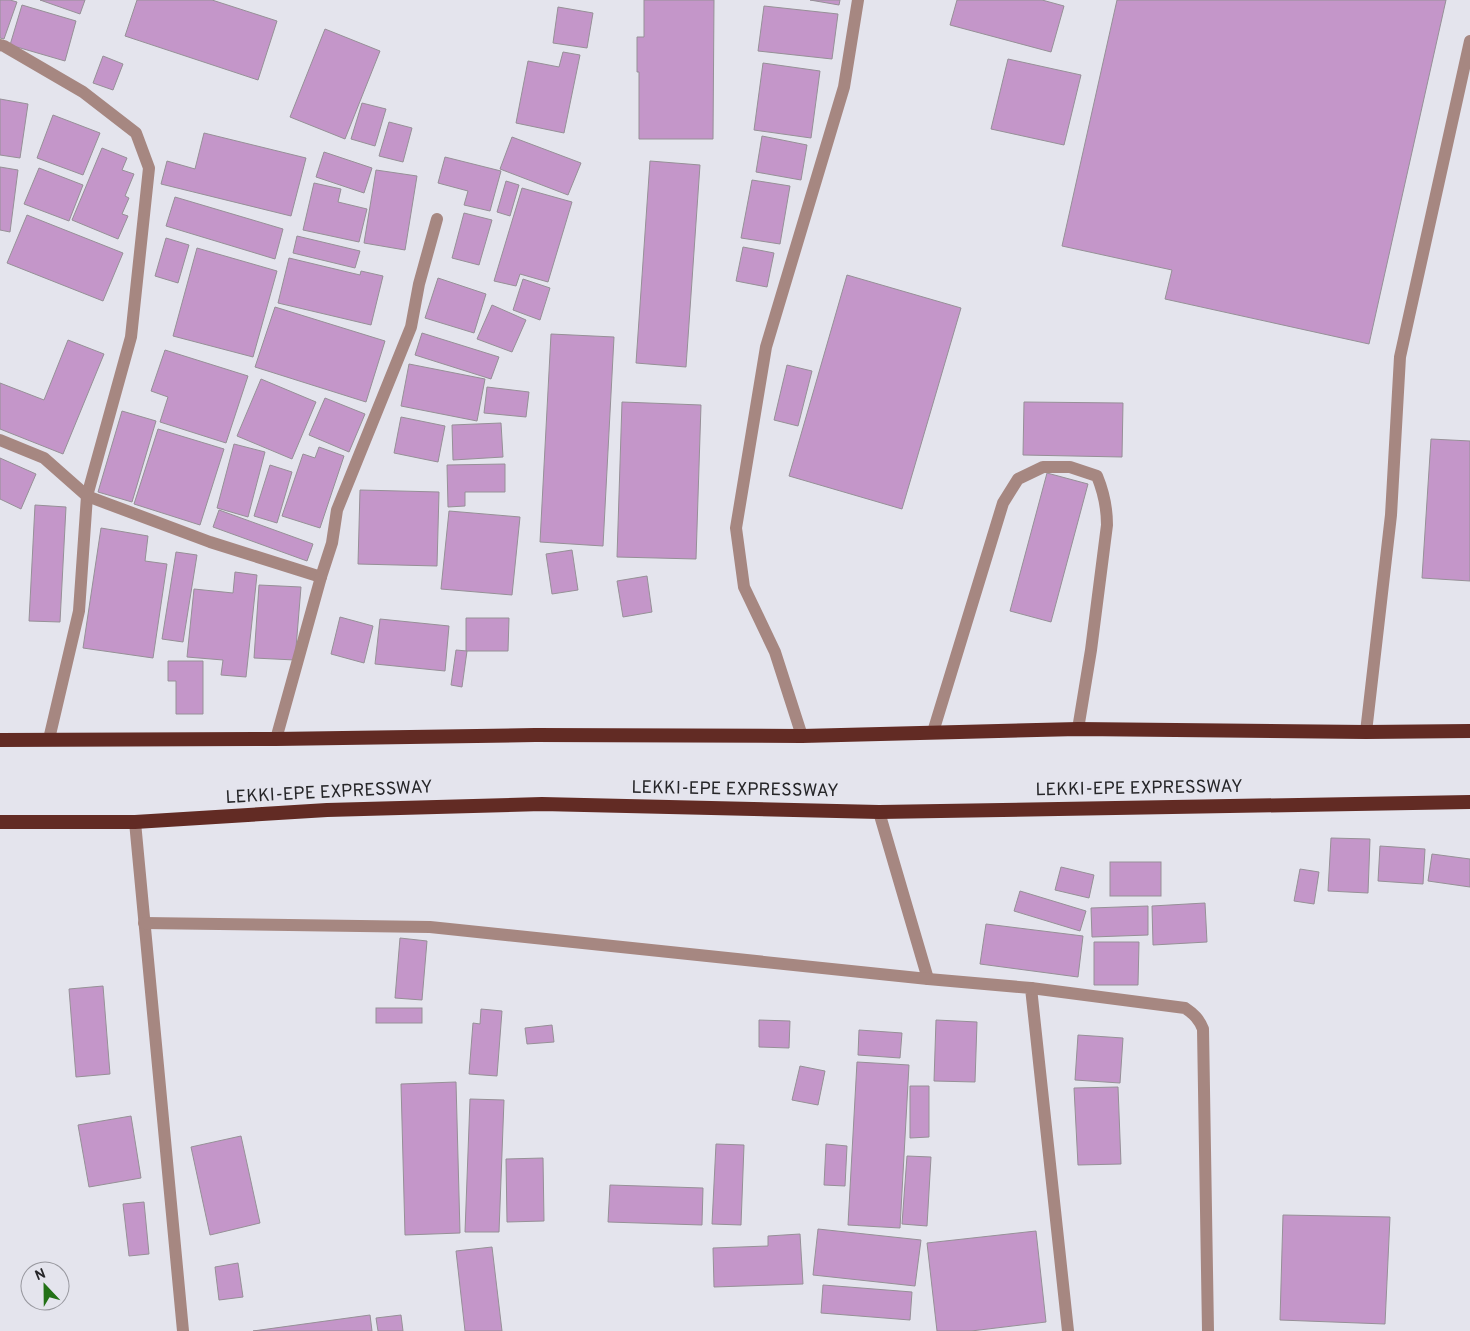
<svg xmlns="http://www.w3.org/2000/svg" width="1470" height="1331" font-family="Overpass,sans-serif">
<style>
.building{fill:#c496c9;stroke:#969097}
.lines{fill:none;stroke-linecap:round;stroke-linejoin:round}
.service{stroke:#a68781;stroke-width:12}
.minor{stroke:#a68781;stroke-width:12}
.trunk{stroke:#622b24;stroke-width:14}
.labels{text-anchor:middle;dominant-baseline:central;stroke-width:4;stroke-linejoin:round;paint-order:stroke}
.street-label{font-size:18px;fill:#262629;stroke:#e4e4ed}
</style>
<rect width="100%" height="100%" fill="#e4e4ed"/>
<g class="building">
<path d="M0 0H10L17 2 4 39 0 38Z"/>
<path d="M40 0H85L80 14Z"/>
<path d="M137 0H212L277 21 258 80 125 36Z"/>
<path d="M644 0H714L713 139H639V72H637V37H644Z"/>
<path d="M810 0H840L839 5Z"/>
<path d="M957 0H1042L1064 6 1051 52 950 25Z"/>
<path d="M1117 0H1446L1369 344 1165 299 1172 270 1062 246Z"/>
<path d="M22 5 76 21 65 61 10 45Z"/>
<path d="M764 6 838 14 832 59 758 51Z"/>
<path d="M558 7 593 13 587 48 553 43Z"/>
<path d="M325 29 380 51 345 139 290 117Z"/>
<path d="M563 52 580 55 564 133 516 123 528 61 559 67Z"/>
<path d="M103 56 123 64 113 90 93 83Z"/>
<path d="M1008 59 1081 75 1064 145 991 129Z"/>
<path d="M763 63 820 71 811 138 754 130Z"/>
<path d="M0 99 28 104 20 158 0 155Z"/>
<path d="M362 103 386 109 375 146 351 139Z"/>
<path d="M53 115 100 133 83 175 37 158Z"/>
<path d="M389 122 412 128 403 162 379 156Z"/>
<path d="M204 133 306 158 291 216 161 184 167 161 195 169Z"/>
<path d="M762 136 807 145 801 180 756 172Z"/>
<path d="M512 137 581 163 568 195 500 169Z"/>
<path d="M102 148 127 158 122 170 134 174 125 196 129 198 122 214 128 216 118 239 72 220Z"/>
<path d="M324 152 372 168 364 193 316 177Z"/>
<path d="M445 157 501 171 490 211 464 205 468 191 438 183Z"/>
<path d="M650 161 700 165 686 367 636 363Z"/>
<path d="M0 167 18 170 10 232 0 230Z"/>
<path d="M39 168 83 185 69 221 24 204Z"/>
<path d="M376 170 417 176 405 250 364 243Z"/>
<path d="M752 180 790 186 780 244 741 238Z"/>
<path d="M506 181 519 185 510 216 497 212Z"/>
<path d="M314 183 341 189 338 202 367 209 359 242 303 230Z"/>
<path d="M522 188 572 202 548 282 520 274 516 286 494 281Z"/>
<path d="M175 197 283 229 275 259 166 226Z"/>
<path d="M464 213 492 220 479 265 452 258Z"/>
<path d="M27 215 123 253 103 301 7 263Z"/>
<path d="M297 236 360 251 355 268 293 253Z"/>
<path d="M166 238 189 245 178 283 155 276Z"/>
<path d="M743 247 774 253 767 287 736 281Z"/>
<path d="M197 248 277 271 253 357 173 336Z"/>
<path d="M289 258 360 275 361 271 383 276 371 325 278 303Z"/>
<path d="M847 275 961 308 902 509 789 476Z"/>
<path d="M438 278 486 294 474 333 425 318Z"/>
<path d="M523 279 550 288 540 320 513 310Z"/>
<path d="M492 305 526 320 512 352 477 339Z"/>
<path d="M275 307 385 341 366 402 255 367Z"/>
<path d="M422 333 499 357 491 379 415 355Z"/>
<path d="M551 334 614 337 603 546 540 542Z"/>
<path d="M68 340 104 354 63 454 0 429V383L44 400Z"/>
<path d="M165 350 248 376 226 443 160 422 168 397 151 391Z"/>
<path d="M409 364 485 379 477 421 401 406Z"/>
<path d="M787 365 812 371 798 426 774 420Z"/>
<path d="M261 379 316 402 292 459 237 436Z"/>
<path d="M487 387 529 392 526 417 484 413Z"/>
<path d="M325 398 365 414 349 452 309 435Z"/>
<path d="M622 402 701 405 696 559 617 557Z"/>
<path d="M1024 402 1123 403 1122 457 1023 455Z"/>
<path d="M122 411 156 421 132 502 98 492Z"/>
<path d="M401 417 445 426 438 462 394 453Z"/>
<path d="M501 423 503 457 453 460 452 425Z"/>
<path d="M158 429 224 449 200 525 134 504Z"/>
<path d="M1431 439 1470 441V581L1422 578Z"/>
<path d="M234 444 265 452 248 517 217 508Z"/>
<path d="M319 447 344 456 320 528 282 516 303 454 315 458Z"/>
<path d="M0 458 36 474 21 509 0 499Z"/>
<path d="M505 464V492H465V506L448 507 447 465Z"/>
<path d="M270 465 292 472 277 523 254 516Z"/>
<path d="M1047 473 1088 484 1051 622 1010 611Z"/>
<path d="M360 490 439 492 437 566 358 564Z"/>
<path d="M35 505 66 507 60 622 29 621Z"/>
<path d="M219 510 313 544 307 561 213 527Z"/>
<path d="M449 511 520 517 512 595 441 589Z"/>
<path d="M101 528 148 536 145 561 167 564 153 658 83 648Z"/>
<path d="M572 550 578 590 552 594 546 554Z"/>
<path d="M176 552 197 555 183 642 162 639Z"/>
<path d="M235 572 257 575 246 677 221 675 223 660 187 657 194 589 233 593Z"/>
<path d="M647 576 652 612 623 617 617 581Z"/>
<path d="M259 585 301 587 295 660 254 658Z"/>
<path d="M340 617 373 626 364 663 331 654Z"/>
<path d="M466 618H509L508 651H466Z"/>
<path d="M380 619 449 626 445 671 375 664Z"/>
<path d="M456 650 467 651 462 687 451 685Z"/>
<path d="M168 661H203V714H176V681H168Z"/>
<path d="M1331 838 1370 839 1368 893 1328 891Z"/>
<path d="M1380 846 1425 849 1423 884 1378 881Z"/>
<path d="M1432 854 1470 859V887L1428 881Z"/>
<rect x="1110" y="862" width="51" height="34"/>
<path d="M1061 867 1094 875 1089 898 1055 890Z"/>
<path d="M1300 869 1319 872 1314 904 1294 901Z"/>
<path d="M1020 891 1086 911 1080 931 1014 911Z"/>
<path d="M1205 903 1207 942 1153 945 1152 906Z"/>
<path d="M1148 906V935L1092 937 1091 908Z"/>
<path d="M986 924 1083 936 1078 977 980 964Z"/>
<path d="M400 938 427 941 422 1000 395 998Z"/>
<path d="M1094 942H1139L1138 985H1094Z"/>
<path d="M103 986 110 1074 76 1077 69 989Z"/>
<rect x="376" y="1008" width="46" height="15"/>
<path d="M481 1009 502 1011 497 1076 469 1074 473 1023 480 1024Z"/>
<path d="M759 1020 790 1021 789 1048 759 1047Z"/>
<path d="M936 1020 977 1022 975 1082 934 1081Z"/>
<path d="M552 1025 554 1042 527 1044 525 1028Z"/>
<path d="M859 1030 902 1033 900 1058 858 1055Z"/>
<path d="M1078 1035 1123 1038 1120 1083 1075 1080Z"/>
<path d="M857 1062 909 1065 900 1228 848 1225Z"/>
<path d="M800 1066 825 1071 818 1105 792 1100Z"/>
<path d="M456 1082 460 1233 405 1235 401 1084Z"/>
<path d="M910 1086H929V1137L910 1138Z"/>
<path d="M1118 1087 1121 1164 1078 1165 1074 1088Z"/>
<path d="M470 1099 504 1100 499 1232H465Z"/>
<path d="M131 1116 141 1178 89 1187 78 1125Z"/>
<path d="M241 1136 260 1223 210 1235 191 1147Z"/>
<path d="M716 1144 744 1145 741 1225 712 1224Z"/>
<path d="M826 1144 847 1146 845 1186 824 1185Z"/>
<path d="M907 1156 931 1157 927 1226 902 1224Z"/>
<path d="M543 1158 544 1221 507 1222 506 1159Z"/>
<path d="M610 1185 703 1188 702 1225 608 1222Z"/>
<path d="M144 1202 149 1254 129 1256 123 1204Z"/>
<path d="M1283 1215 1390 1217 1385 1324 1280 1320Z"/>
<path d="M818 1229 921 1240 915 1286 813 1275Z"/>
<path d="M1036 1231 1046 1322 971 1331H937L927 1243Z"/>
<path d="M800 1234 803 1284 714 1287 713 1248 768 1246V1236Z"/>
<path d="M492 1247 502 1331H465L456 1251Z"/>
<path d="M238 1263 243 1297 219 1300 215 1267Z"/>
<path d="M823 1285 912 1292 910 1320 821 1313Z"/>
<path d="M370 1315 372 1331H253Z"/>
<path d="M401 1315 403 1331H378L376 1318Z"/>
</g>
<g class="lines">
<g class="service">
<path d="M933 732 1003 503 1018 479 1043 467H1070L1097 476C1104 493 1107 507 1107 525L1091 650 1078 729"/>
<path d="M1366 732 1391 515 1400 357 1470 41"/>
</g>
<g class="minor">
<path d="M0 45 4 46 83 92 136 133 149 168 131 337 87 496 79 611 49 739"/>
<path d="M0 440 44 458 87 496 210 542 321 577"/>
<path d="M802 736 775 652 744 587 736 528 766 347 844 87 858 0"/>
<path d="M276 739 321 577 332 543 337 510 411 327 419 284 437 219"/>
<path d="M879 812 928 979"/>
<path d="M135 822 183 1331"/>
<path d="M144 923 430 927 928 979 1031 988 1068 1331"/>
<path d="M1031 988 1185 1008C1194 1014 1199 1019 1203 1029L1208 1331"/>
</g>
<g class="trunk">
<path d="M0 740 276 739 535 735 802 736 1078 729 1366 732 1470 731"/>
<path d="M0 822H135L327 810 542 804 879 812 1470 802"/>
</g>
</g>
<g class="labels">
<g class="street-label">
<text transform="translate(1139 789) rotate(-1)">LEKKI-EPE EXPRESSWAY</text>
<text transform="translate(735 790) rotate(1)">LEKKI-EPE EXPRESSWAY</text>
<text transform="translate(329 793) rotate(-3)">LEKKI-EPE EXPRESSWAY</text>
</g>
</g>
<g transform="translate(45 1286) rotate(338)"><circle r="24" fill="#e4e4ed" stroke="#98989f"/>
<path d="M0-4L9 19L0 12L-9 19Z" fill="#237117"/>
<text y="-8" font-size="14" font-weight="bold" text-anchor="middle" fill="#262629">N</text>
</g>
</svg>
